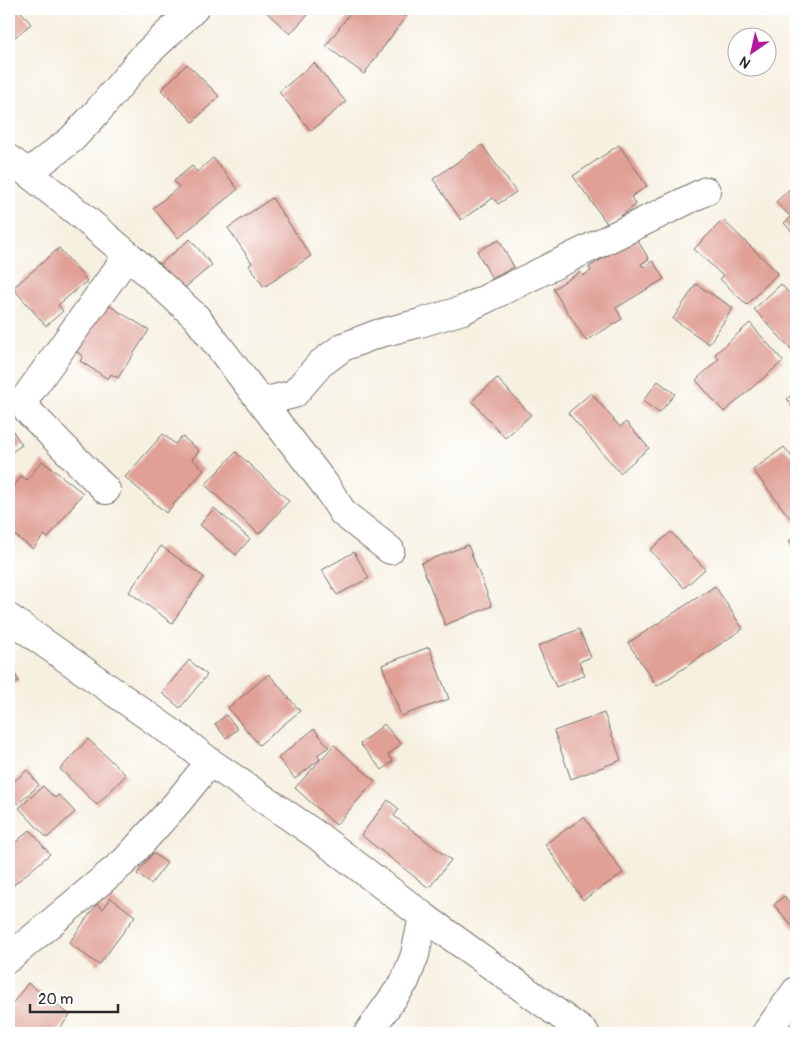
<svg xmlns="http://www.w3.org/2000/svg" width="805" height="1042" font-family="Pangolin,sans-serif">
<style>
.building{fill:#e0a096}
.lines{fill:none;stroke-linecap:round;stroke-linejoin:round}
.street-casing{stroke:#72706a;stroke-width:30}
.street{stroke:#fff;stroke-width:28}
</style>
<rect width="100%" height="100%" fill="#fff"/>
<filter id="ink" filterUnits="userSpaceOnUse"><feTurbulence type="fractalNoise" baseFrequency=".02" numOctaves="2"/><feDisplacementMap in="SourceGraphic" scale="10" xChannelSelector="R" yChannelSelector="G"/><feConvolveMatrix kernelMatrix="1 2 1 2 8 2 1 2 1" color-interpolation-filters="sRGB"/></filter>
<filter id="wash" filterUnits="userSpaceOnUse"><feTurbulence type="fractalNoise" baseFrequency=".0096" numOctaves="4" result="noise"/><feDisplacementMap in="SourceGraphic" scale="20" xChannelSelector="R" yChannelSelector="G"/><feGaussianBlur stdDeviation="1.12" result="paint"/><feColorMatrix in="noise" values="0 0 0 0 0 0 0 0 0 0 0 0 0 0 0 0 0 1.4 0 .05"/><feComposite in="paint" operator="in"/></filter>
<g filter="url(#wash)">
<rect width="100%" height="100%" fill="#f6f0e0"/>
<g id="blocks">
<g class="building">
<path d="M9 9H19L31 24 9 42Z"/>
<path d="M263 9H313L290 34Z"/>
<path d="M353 9H411L364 74 326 46Z"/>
<path d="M314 63 346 102 311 131 279 92Z"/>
<path d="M187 64 219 96 193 122 161 90Z"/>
<path d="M482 145 516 192 498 204 493 198 461 220 433 179Z"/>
<path d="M619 145 647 186 631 197 636 205 608 225 573 176Z"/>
<path d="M213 158 238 189 178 238 153 208 179 187 174 181 192 166 197 172Z"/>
<path d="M796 183V236L784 223 791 217 776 202Z"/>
<path d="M272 198 311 256 264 287 249 265 252 263 228 228Z"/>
<path d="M723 220 778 273 747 305 720 279 723 276 694 249Z"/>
<path d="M636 238 649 259 641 264 643 267 653 261 664 279 616 308 622 319 586 341 553 289 580 272 583 276 591 271 589 267Z"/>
<path d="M190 239 212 265 181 291 159 265Z"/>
<path d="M499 240 514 267 492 279 477 251Z"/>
<path d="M59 248 87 281 58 305 63 311 46 326 13 288Z"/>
<path d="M696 284 733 308 709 344 673 319Z"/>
<path d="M781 284 796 301V344L791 349 754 309Z"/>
<path d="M105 303 149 330 118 378 111 374 108 379 80 361 83 356 75 351Z"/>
<path d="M750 323 783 361 724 412 696 380 719 359 715 354Z"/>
<path d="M497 378 531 415 505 438 472 401Z"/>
<path d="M658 381 675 394 659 413 643 401Z"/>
<path d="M796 391V409L787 399Z"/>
<path d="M591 393 620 427 626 422 649 448 620 473 568 413Z"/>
<path d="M9 425 22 445 9 454Z"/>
<path d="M163 434 175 444 182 436 199 451 192 459 204 470 166 513 125 477Z"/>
<path d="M784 447 792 457 796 454V521L794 523 753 470Z"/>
<path d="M236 452 289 501 259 534 205 485Z"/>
<path d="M42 461 83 493 48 538 44 535 33 549 9 531V492L22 476 27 480Z"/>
<path d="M214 508 250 539 236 555 200 525Z"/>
<path d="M671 532 705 569 684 588 650 550Z"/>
<path d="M796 537V553L789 541Z"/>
<path d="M468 545 492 606 445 625 421 563Z"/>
<path d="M161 546 204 577 172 623 129 592Z"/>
<path d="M354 552 369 578 337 595 322 570Z"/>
<path d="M715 586 743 629 657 686 628 643Z"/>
<path d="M579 629 591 657 579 662 585 675 556 687 538 646Z"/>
<path d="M429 647 449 699 401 716 382 665Z"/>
<path d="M189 660 207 675 180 708 162 693Z"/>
<path d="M9 664 19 681 9 687Z"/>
<path d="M269 674 300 711 259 745 228 708Z"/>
<path d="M604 713 621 760 571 779 554 731Z"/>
<path d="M226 715 238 729 226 738 215 724Z"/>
<path d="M384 724 401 744 388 755 393 761 382 770 360 744Z"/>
<path d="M314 729 329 747 317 755 320 759 295 779 278 758Z"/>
<path d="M88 739 126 775 97 805 60 769Z"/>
<path d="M334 745 375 781 336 825 295 788Z"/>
<path d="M27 770 39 785 18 804 9 794V786Z"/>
<path d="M43 786 55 798 59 795 75 812 47 838 19 808Z"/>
<path d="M388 800 399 809 394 816 451 860 429 888 361 835Z"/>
<path d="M584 817 623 873 583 900 545 844Z"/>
<path d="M30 830 50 854 9 889V848Z"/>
<path d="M153 853 167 863 151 884 137 874Z"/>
<path d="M784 896 796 909V926L794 928 774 905Z"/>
<path d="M111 898 135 916 99 965 69 943 97 904 103 909Z"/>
<path d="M28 983 70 1015 56 1033H9V1008Z"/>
</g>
</g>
</g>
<g filter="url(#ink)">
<use href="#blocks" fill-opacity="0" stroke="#72706a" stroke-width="1"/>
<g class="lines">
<defs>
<g id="street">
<path d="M9 159 28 173 77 212 128 255 196 317 326 486 343 513 390 550"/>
<path d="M28 173 72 139 98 111 144 56 194 9"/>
<path d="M262 402 294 394 320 364 343 347 377 334 420 323 463 310 706 191"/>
<path d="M106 490 28 411 24 400 128 255"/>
<path d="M9 618 182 740 210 762 318 836 423 916 585 1033"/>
<path d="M9 958 125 861 177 803 210 762"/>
<path d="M368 1033 405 981 415 955 423 916"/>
<path d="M766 1033 796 991"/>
</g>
</defs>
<use href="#street" class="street-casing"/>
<use href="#street" class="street"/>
</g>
</g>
<rect width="805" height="1042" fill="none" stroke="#fff" stroke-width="30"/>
<g transform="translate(752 52) rotate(214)"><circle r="24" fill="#ffffff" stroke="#aaaaaa"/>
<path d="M0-4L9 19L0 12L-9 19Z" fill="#b5179e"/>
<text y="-8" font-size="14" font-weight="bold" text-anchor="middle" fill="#2b2b2b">N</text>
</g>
<path d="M30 1004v8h88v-8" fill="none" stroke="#2b2b2b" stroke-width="2.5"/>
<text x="38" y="1004" font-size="15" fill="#2b2b2b" stroke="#ffffff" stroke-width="4" paint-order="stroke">20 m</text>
</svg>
